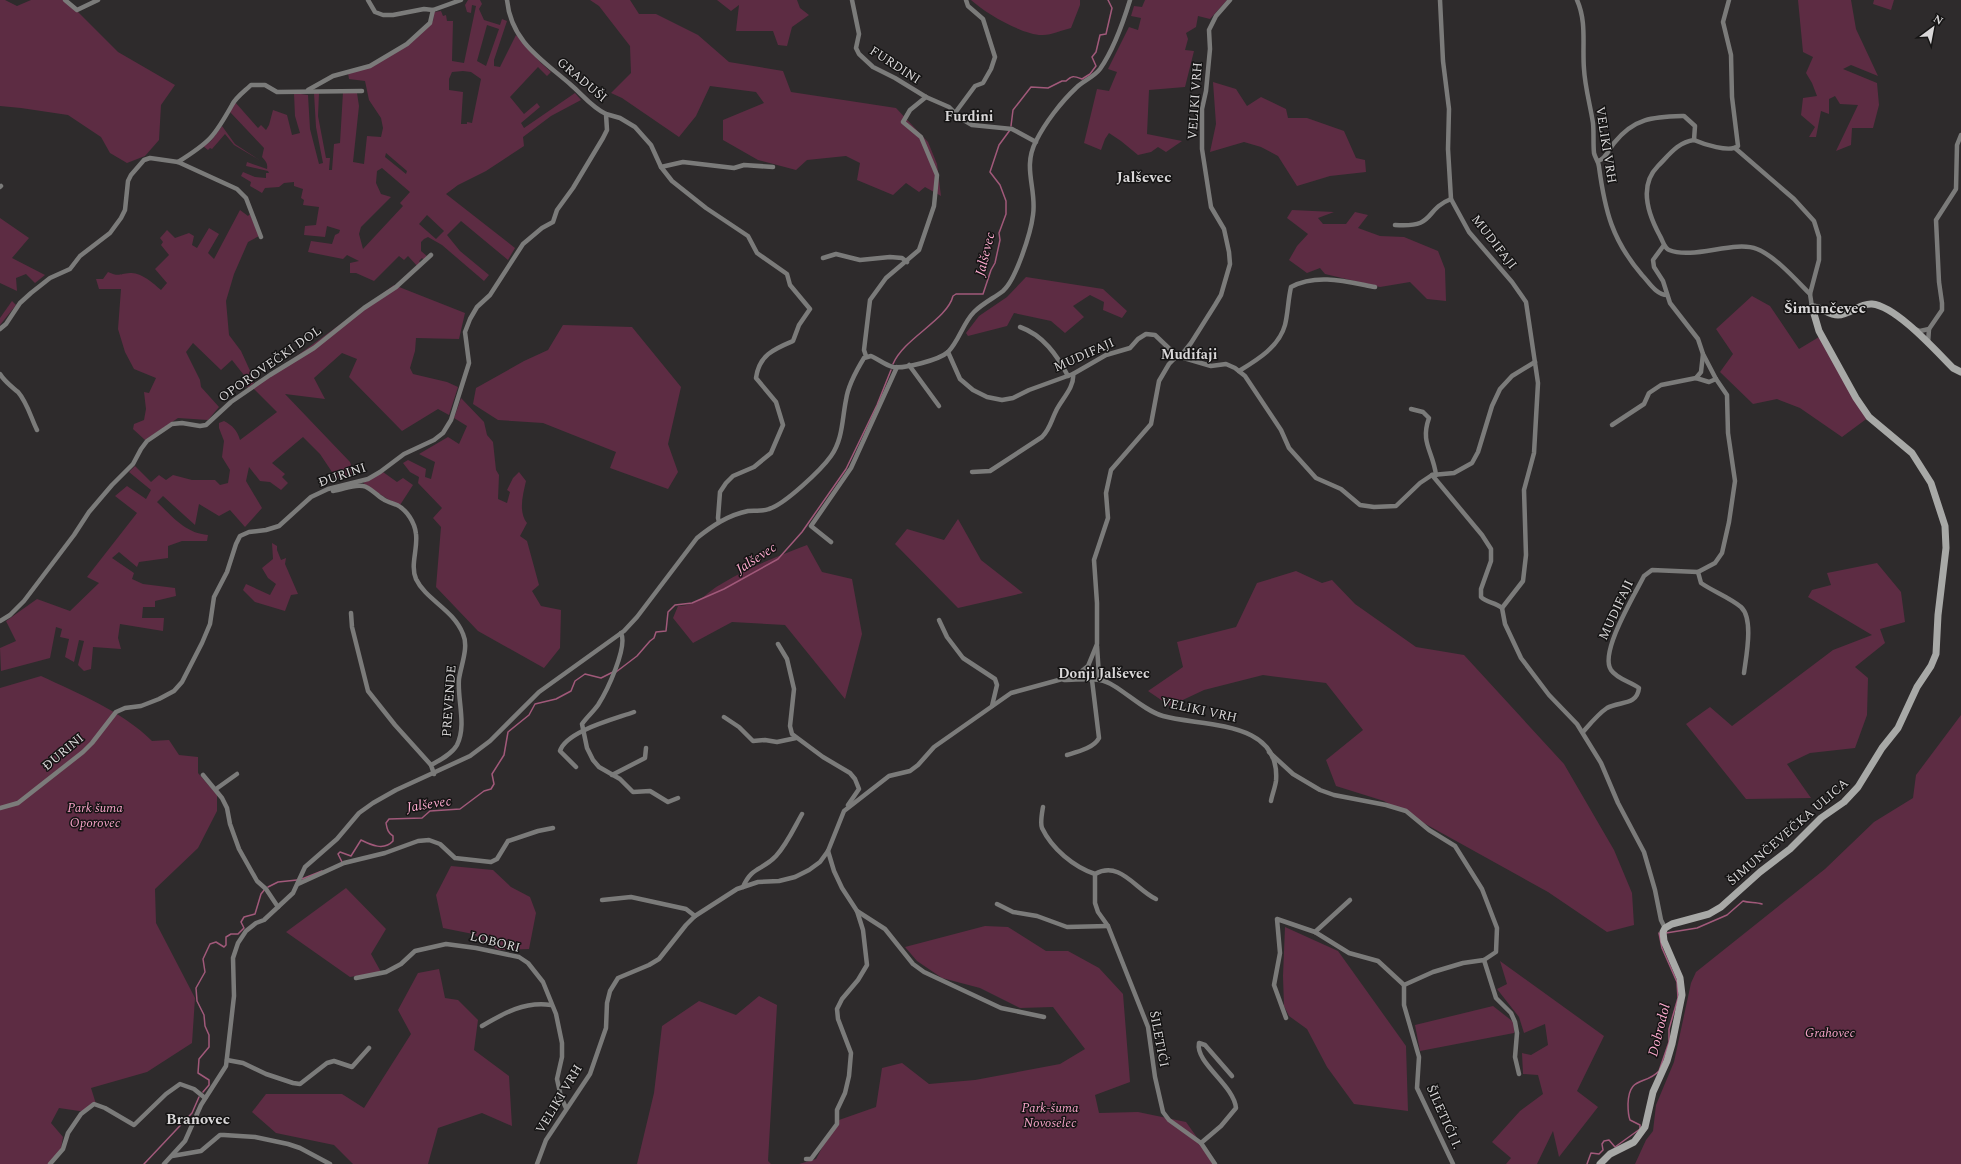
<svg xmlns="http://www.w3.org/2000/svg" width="1961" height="1164" font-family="Spectral,serif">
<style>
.green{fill:#5d2c43;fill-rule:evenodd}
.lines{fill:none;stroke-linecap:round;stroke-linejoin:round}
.stream{stroke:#a1597a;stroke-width:1.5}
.street{stroke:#7b7b7a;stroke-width:4.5}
.secondary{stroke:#a8a9a7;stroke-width:7}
.labels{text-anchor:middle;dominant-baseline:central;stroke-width:3;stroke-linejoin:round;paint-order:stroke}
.street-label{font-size:13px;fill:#d9d7d8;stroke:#151414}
.park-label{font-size:13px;font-style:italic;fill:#f4a2c6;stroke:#151414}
.neighbourhood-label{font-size:14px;font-weight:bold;fill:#d9d7d8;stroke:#151414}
.water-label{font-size:14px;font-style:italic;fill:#feabcf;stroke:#151414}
.quarter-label{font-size:15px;font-weight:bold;fill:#d9d7d8;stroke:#151414}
</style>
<rect width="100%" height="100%" fill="#2e2b2c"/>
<g class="green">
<path d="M0 0H5L17 6 31 0H66L118 52 175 85 161 105 159 140 145 156 127 163 110 153 101 137 68 115 21 108 0 106Z"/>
<path d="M468 0H480L482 4 479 9 484 20 500 25 502 19 507 21 494 60V66L500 67 516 35 541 63 551 72 547 76 538 67 510 97 524 114 537 103 540 107 521 123 524 128 575 93 581 100 551 116 523 137 524 146 486 171 458 185 446 194 515 248 508 260 461 221 447 235 460 251 489 275 484 281 442 245 428 237 424 239 421 242V251L428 257 424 260 422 258 419 261 421 264 418 267 408 256 404 260 399 256 374 281 356 273H350V263L359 261 347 255 343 259 308 252 311 241 332 244 335 235 339 233 340 230 327 226 325 237 304 235 305 226 316 225 319 207 303 205 304 200 301 198 303 189 294 186V182L284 183 279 187 265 188 262 193 250 186 251 182 241 176 243 172 255 177 266 178V173H269L268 171 246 166 247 162 267 169C268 164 266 161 262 157L264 148 230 112 235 102 258 128 261 125 266 130 269 125 273 110 287 115 292 135 300 133 295 116 294 93 308 95 310 129 319 164 323 163 316 127 314 93H319L318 116 326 158H330L329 170H332L334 144 340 143 343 92 357 93 359 106 353 162 364 164 367 136 381 137 383 128 381 118 369 100 365 81 349 79 348 73C386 63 404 45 433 21L434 12 441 11 443 16 446 15 447 21H453L452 61 464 63 476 6 472 5 471 13 467 12 465 5ZM487 25 499 29 486 66 477 61ZM463 71 471 72 481 79 472 123 467 122V124H461L463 92 449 90V79L452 72ZM386 153 407 171 406 174 385 157ZM382 168 410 192 400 203 403 206 363 249 359 234 361 227 391 197 381 194 376 183 377 171ZM427 215 444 231 436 239 419 224Z"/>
<path d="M590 0H630L639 14H656L698 35 729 62 783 71 791 92 896 108 928 142 937 164 941 196 925 187 919 192 906 183 893 195 857 180 860 163 846 156 807 160 796 170 758 160 723 140V120L764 103 756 92 710 86 696 116 679 137 622 98 611 93 631 73 630 46 599 6Z"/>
<path d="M717 0H797L800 8 809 15 792 27 787 46 778 45 773 31H736L739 5 731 11Z"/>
<path d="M971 0H1080V5L1071 28C1062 30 1052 35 1043 35 1024 36 985 13 971 0Z"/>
<path d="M1145 0H1227L1210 19 1198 16 1196 27 1186 33 1188 39 1185 50 1194 51 1185 87 1149 90 1147 134 1182 141 1166 152 1158 147 1151 152 1138 155 1121 141 1109 133 1105 139 1101 150 1084 143 1097 89 1109 91 1117 72 1108 69 1129 27 1138 30 1141 18 1131 16 1134 6 1142 7Z"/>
<path d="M1798 0H1851L1856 29 1878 76 1851 65 1843 69 1877 83 1879 105 1873 128H1852L1851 145 1836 151 1858 105 1840 104 1835 96 1829 99V114L1821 111 1816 137H1809L1815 127 1801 115 1803 98 1817 96 1812 83 1806 73 1813 57 1803 52Z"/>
<path d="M1874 0H1894L1891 10 1873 4Z"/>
<path d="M1213 82 1236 89 1247 106 1261 97 1286 109 1288 118H1307L1344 131 1356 158 1365 160 1366 172 1330 176 1297 186 1278 156 1261 147 1244 142 1210 152 1216 124Z"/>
<path d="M222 126 235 144 261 161 234 145 225 134 212 149 210 148 208 150 203 146 211 141Z"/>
<path d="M240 210 248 216 250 214 259 236 248 242 234 274 226 301 229 335 241 351 252 375 254 383 248 388 245 385 247 379 232 360 221 370 193 343 186 352 200 380 201 387 219 407 208 420 178 418 145 440 133 429 134 424 144 420 146 409 144 392 149 393 156 378 134 369 125 352 118 329 121 289H99L96 279H103L108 272C119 277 119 274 130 273 141 272 153 283 161 290L167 283 155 269 169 255 161 245 163 242 160 238 167 230 175 238 189 233 194 236 192 245 197 248 209 228 219 234 208 253 214 259Z"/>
<path d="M1292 210 1334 212 1318 218 1323 224H1346L1355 212 1368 215 1358 228 1380 236 1404 237 1438 251 1445 269 1446 301 1427 299 1410 282 1380 287 1325 274 1320 268 1307 273 1289 260 1297 246 1308 234 1287 218Z"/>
<path d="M0 218 29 238 12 258 45 275 35 283 26 274 16 278 17 291 0 283Z"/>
<path d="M1026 277 1103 289 1127 311 1122 318 1103 310 1104 302 1090 295 1073 306 1084 317 1065 333 1051 321 1014 313 1007 326 968 336 966 333 979 316 1007 297Z"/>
<path d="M394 285 465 313 459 339 416 338 415 351 410 368 413 374 447 382 458 387 449 415 438 409 402 431 349 377 357 359 342 353 314 378 325 399 285 394 350 462 355 476 336 478 320 454 303 437 272 463 285 474 282 477 288 483 281 490 270 482 260 481 249 467 246 481 262 508 245 527 230 510 219 516 199 504 195 525 163 496 157 502C173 517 185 533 208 535L207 541H182L168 546V558L139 562 137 567 119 552 112 558 134 573 132 579 143 584 175 588 176 596 155 601V607H143L142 618H164L163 631 120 624 118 638 121 649 93 647 91 669 84 671 78 665 84 641 79 640 74 662 65 657 69 639 60 637 62 629 56 627 50 658 1 671 0 648 16 641 6 621 37 599 70 611 99 583 87 577 137 513 115 496 127 486 146 499 151 490 129 472 135 466 151 482 159 475 166 480 173 475 192 480H215L220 485 228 483 230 470 222 457 224 441 219 428V423L224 421C233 426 237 430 240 440L277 412 253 388Z"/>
<path d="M1752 296 1770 306 1799 349 1819 337 1869 417 1842 437 1800 408 1777 399 1753 404 1720 372 1733 354 1716 329Z"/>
<path d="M12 301 16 305 0 325V318Z"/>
<path d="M563 325 632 327 681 387 668 444 678 472 668 489 610 468 616 452 543 423 498 420 473 404 476 388 524 361 548 350Z"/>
<path d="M461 398 484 422 487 435 493 442 496 470 499 475 498 499 507 503 510 492 507 490 513 478 519 472 526 481C523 494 518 512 527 523L520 536 527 541 539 585 532 591 541 606 561 610 560 648 544 668 478 631 436 587 441 527 433 518 442 508 418 483 419 477 410 472 403 463 408 460 426 469 425 477 431 479 435 462 419 454 448 437 459 444 467 426 454 418Z"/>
<path d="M383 472 397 482 403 478 413 485 400 505 389 500 363 483Z"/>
<path d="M958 519 981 560 1023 593 958 608 895 544 907 529 944 540Z"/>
<path d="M272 543 277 546V550L281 560 286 558 285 564 298 594 291 595 285 611 255 602 243 590 246 584 270 595 276 584 268 578 262 568 273 559Z"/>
<path d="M807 545 822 572 852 579 862 634 845 699 785 625 732 622 693 643 673 618 678 606C701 605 704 593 723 583 749 567 779 556 807 545Z"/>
<path d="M1877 563 1901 592 1905 622 1880 629 1885 643 1855 667 1868 678 1867 715 1855 748 1810 753 1787 764 1811 798 1746 799 1686 724 1710 707 1732 726 1833 650 1872 635 1808 597 1812 590 1831 585 1827 573Z"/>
<path d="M1296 571 1322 583 1332 580 1355 604 1416 647 1464 655 1564 764 1614 850 1632 893 1634 925 1607 932 1548 892 1384 801 1336 786 1326 760 1363 730 1326 683 1263 675 1204 690 1170 706 1148 691 1183 667 1177 642 1236 627 1257 583Z"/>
<path d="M41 676C79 694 122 711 152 741L169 740 179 755 198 757V773L217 795V811L198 848 155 889 156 923 195 998 192 1043 147 1072 91 1088 96 1104 86 1112 59 1108 51 1123 63 1137 60 1154 49 1164H0V688Z"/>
<path d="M1961 715V1164H1635L1646 1140 1653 1131 1656 1105 1674 1062 1691 983 1696 972 1825 869 1874 822 1913 798 1916 775Z"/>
<path d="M451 866 493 870 511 887 530 897 536 913 529 949 499 950 473 934 443 928 436 895Z"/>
<path d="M346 888 386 929 371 954 381 972 350 977 286 932Z"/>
<path d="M985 926 1008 927 1046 951H1068L1099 968 1123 994 1130 1082 1095 1095 1099 1113 1138 1112 1186 1122 1216 1164H799L816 1159 830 1133 839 1120 876 1107 882 1068 902 1063 929 1084 975 1080 1060 1064 1085 1049 1053 1007 1020 1008 980 988 942 978 917 961 905 947Z"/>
<path d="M1285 927 1338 951 1406 1046 1408 1111 1354 1104 1327 1067 1307 1029 1289 1016 1284 1006 1283 976Z"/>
<path d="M1500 961 1604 1036 1577 1091 1598 1107 1559 1157 1553 1131 1537 1164H1506L1511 1158 1492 1142 1520 1111 1543 1094 1538 1075 1523 1074 1522 1053 1531 1055 1548 1045 1545 1024 1524 1033 1519 1017 1497 989 1507 984Z"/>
<path d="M439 969 445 998 458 1000 478 1020 474 1050 509 1076 512 1126 482 1113 438 1128 428 1164H353L334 1145 276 1133 252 1112 266 1094H342L364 1108 411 1034 398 1010 418 973Z"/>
<path d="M759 996 777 1005 768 1161 771 1164H637L654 1093 662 1026 699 1001 736 1015Z"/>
<path d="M1493 1006 1516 1024 1514 1033 1420 1051 1415 1025Z"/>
</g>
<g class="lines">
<g class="stream">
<path d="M1011 126 1013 110 1031 87 1048 88 1062 81H1066C1072 75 1074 76 1082 79L1090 74 1096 66 1092 57 1096 52 1100 35 1106 34 1112 8 1108 0"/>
<path d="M893 364C904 338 947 320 953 296L956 294H983L991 270 995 263 1000 240 999 233 1006 214V201L1000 185 990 172 999 145 1010 130"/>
<path d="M616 672 637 656 650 641 654 638 656 632 666 631 668 612 675 605 692 603 724 589 778 559 802 532 846 469 877 405 891 370"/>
<path d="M342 862 338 854 340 852 351 856 361 840C371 845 384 851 393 841V836C388 833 387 829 386 823L389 819 422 818 430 811 460 809 484 791 491 789 494 784 492 774 504 755 508 732 529 715 535 704 556 699 571 691 575 681 585 674 601 678 613 672"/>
<path d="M302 879 322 871"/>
<path d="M268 887 278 882 297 880"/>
<path d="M1666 933 1697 928 1727 915 1743 901C1749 903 1756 902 1762 904"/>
<path d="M203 1092 209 1085V1080L198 1073 199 1059 209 1047V1035L205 1026 204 1015 197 1001 196 988 205 972 203 959 210 944 216 942 224 947 226 945V937L231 934H238L244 928 241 922 244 917 255 914 261 894 265 889"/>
<path d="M144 1164 192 1113 199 1097"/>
<path d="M1587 1164 1591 1153 1599 1154 1603 1150 1602 1144 1604 1141 1609 1140 1615 1147 1640 1129V1125L1630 1120C1628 1115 1628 1110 1628 1104 1629 1075 1645 1086 1659 1071L1669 1042V1029L1678 998 1677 982 1662 948 1659 933"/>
</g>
<g class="street">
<path d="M65 0 77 10 98 0"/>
<path d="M368 0 375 12 383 15H393L424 9 433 10 461 0"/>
<path d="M852 0 859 34 856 48 859 54 873 67 895 78 926 97 949 107 960 118 972 125 1012 129 1036 142"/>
<path d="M1440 0 1443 61 1449 109 1448 149 1451 199"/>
<path d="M1577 0C1587 22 1582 46 1584 69 1585 87 1590 104 1593 123 1594 133 1593 143 1594 153 1595 158 1599 162 1599 167 1605 211 1612 240 1642 275 1649 282 1656 295 1667 295"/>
<path d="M1729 0 1723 22 1731 55 1732 97 1738 146C1730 153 1703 144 1694 140 1678 142 1669 155 1658 166 1638 186 1648 214 1660 236 1663 241 1664 248 1669 250 1693 260 1734 240 1757 249 1775 256 1796 280 1810 294"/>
<path d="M308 90 333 76 370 66 407 44 430 23 433 10"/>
<path d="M955 113 975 86 983 83 991 69 995 57 983 19 968 6 966 0"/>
<path d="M606 114 620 118 635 127 651 145 661 167 672 181 706 208 748 236 757 253 787 274 790 285 810 309 799 325 793 341C774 349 759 355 756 378L776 402 783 425 771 453 754 467 733 476 726 483 720 492 718 518 719 522"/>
<path d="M1735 148 1794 199 1814 221 1819 237V260L1810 294 1812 307"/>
<path d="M1598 161C1606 159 1609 149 1614 143 1635 117 1654 117 1684 116L1695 126 1694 140"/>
<path d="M178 162C210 142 214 137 232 105 236 97 245 91 251 85H265L277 92 362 91"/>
<path d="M661 167 683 162 734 168 744 165 773 167"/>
<path d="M0 187 1 186"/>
<path d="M1395 225C1437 228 1423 210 1451 199L1469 232 1512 282 1526 302 1538 383 1534 453 1524 490 1526 555 1523 581 1502 608"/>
<path d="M1664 245 1653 260 1654 267 1663 281 1670 303 1698 339 1703 354 1716 379 1727 395 1728 433 1735 481 1729 522 1722 553 1715 563 1698 572 1701 583C1714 592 1729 597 1741 607 1754 619 1746 657 1744 673"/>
<path d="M823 258 836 254 860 260 890 257 902 258 907 262"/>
<path d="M1020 327C1043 335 1057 355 1068 376"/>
<path d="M0 329 6 324 20 303 31 293 50 278 70 269 80 256 110 233 121 218 125 210 128 181 131 175 144 160 150 158 178 162 237 189 246 198 261 237"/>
<path d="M1915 329 1920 331 1929 329 1942 310V303L1939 282 1936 220 1956 189 1957 145 1961 135"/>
<path d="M1928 343 1929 329"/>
<path d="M948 352 960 379 973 390 987 397 1002 400 1013 398 1029 390 1073 374 1106 355 1130 348 1138 339 1146 334 1155 335 1177 356 1211 366 1226 364 1235 368 1245 376 1281 430 1289 448 1316 478 1341 489 1360 505 1374 507 1396 506 1420 483 1432 475 1454 473 1472 463 1478 452 1492 406 1500 389 1512 376 1535 362"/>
<path d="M866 356 864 350 870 300 886 278 919 250 934 206 937 175 921 137 903 122 910 110 926 97"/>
<path d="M909 365 939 406"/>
<path d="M1239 371C1257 360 1279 347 1285 325 1288 313 1288 300 1291 287 1317 273 1348 282 1375 287"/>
<path d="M0 374C5 382 11 386 18 392 27 402 31 418 37 430"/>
<path d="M1696 378 1701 372 1703 354"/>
<path d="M1411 409 1423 412 1429 418C1420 443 1433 451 1436 475"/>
<path d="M1612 425 1644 404 1649 393 1661 385 1696 378 1709 382 1716 379"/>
<path d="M972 472 990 471 1042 437C1050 429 1051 421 1056 411 1061 400 1075 387 1073 374"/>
<path d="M1432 475 1482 535 1491 549V561L1481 589V597C1487 603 1495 602 1502 608L1505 624 1521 658 1549 695 1577 724 1601 763 1618 803 1644 852 1655 890 1661 920 1665 928"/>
<path d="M333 491C343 490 352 484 363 486 370 487 376 495 383 499 387 502 392 503 397 505 407 510 415 523 416 534 418 549 410 565 416 579 426 600 453 609 463 634 469 647 461 665 459 679 457 699 467 725 457 745 452 754 440 760 431 765L434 774"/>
<path d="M831 542 811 526 851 468 897 367"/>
<path d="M351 613 352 627 368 691 395 725 431 765"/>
<path d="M939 620 947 637 963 658 995 679 997 685 992 706"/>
<path d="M0 621 10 615 24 601 74 535 89 512 112 485 133 464 141 449 147 441 172 424 182 423 200 426 206 425 231 402 270 375 314 348 364 308 396 287 431 255"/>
<path d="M621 633C628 647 607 691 598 705 593 712 587 717 582 724L587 748 593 760 599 767 620 779 633 792 650 791 668 802 678 798"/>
<path d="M778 644 787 659 794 689 790 726 792 734 823 757 850 773 855 779 859 789 848 805"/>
<path d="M1097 646 1099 676 1101 680"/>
<path d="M1064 680C1075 680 1089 678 1100 680 1118 683 1141 710 1163 716 1202 727 1281 719 1276 781 1275 788 1272 795 1271 801"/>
<path d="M724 717 739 727 753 741 765 740 777 742 796 738"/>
<path d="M1583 732C1590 724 1598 714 1607 708 1619 701 1637 706 1639 688 1631 682 1617 679 1611 670 1599 653 1635 594 1644 576L1652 570 1698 572"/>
<path d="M1269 752 1293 774 1320 790 1334 795 1386 805 1406 811 1429 830 1455 846 1482 889 1497 928 1496 952 1484 960 1463 963 1433 972 1404 985 1378 961 1349 953 1315 932 1277 919 1280 953 1274 985 1286 1018"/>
<path d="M1067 755C1077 752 1094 748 1099 738L1092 680"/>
<path d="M576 767 560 751C566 731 615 719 634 712"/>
<path d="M203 775 222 798 227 808 230 824 239 849 257 881 266 889 278 907"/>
<path d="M612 775 645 758 646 748"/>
<path d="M216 789 237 774"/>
<path d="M1043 807C1042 813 1040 823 1042 828 1052 849 1074 867 1095 874V903L1098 912 1108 926 1148 1027 1155 1077 1163 1112 1169 1120 1201 1143 1215 1164"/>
<path d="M0 808 18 803 83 752 92 743 116 712 125 708 141 706 159 699 174 691 182 682 202 643 210 624 214 597 227 572 236 544 240 536 249 532 266 530 279 526 311 497 328 489 368 479 380 472 404 454 434 440 443 433 451 420 469 363 465 332 470 319 477 307 490 295 523 244 542 228 553 222 557 210 573 188 603 138 607 130 606 114C591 107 582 94 570 84 541 59 511 41 507 0"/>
<path d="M1095 874C1120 860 1135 889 1156 899"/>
<path d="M298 884 344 863 385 853 418 841 429 840 440 844 455 858 491 862 497 859 508 841 538 831 553 828"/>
<path d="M743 887C752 866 762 871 776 856 787 844 794 828 802 814"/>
<path d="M602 900 631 897 686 909 695 916"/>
<path d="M997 904 1013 912 1037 916 1067 927 1108 926"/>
<path d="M857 911 885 929 913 964 924 972 1001 1008 1044 1017"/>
<path d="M1315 932 1350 900"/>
<path d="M1484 960 1496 998 1511 1013 1515 1022 1517 1033 1515 1057 1519 1074"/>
<path d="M356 978 386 972 401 964 415 951 446 944 476 948 519 957 528 963 543 982 556 1014 562 1043V1057L557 1079 561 1097 566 1108"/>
<path d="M1404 985V1005L1419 1057 1417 1088 1453 1164"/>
<path d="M482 1026C504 1013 525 1001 551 1005"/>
<path d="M227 1060 243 1063 266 1074 293 1083 300 1084 327 1063 334 1061 352 1067 369 1048"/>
<path d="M1201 1143 1221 1126 1236 1108C1234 1085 1195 1063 1199 1043L1205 1045 1232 1076"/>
<path d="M172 1156 201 1151 220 1135H224L255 1137 288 1144 300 1148 330 1164"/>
<path d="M806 1159H811L837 1124V1110L845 1093 849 1076 851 1053 838 1019 837 1009 842 999 858 980 867 965 863 930 857 911 842 888 834 871 828 851"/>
<path d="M50 1164 63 1149 68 1133 81 1114 94 1104 105 1108 134 1125 166 1094 180 1084 194 1089 205 1098"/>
<path d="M164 1164 185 1141 201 1105 226 1066 234 996 233 958 238 943 246 931 256 923 264 920 293 893 305 867 337 839 359 813 373 803 396 790 470 756 490 741 539 692 624 631 637 617 697 538C712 526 728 515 748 511 755 510 762 512 769 509 785 504 821 470 831 456 843 439 842 419 846 400 848 385 856 371 864 358L871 356C878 359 885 365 893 367 904 369 939 360 948 352 959 341 963 323 974 312 983 303 994 298 1003 291 1016 280 1031 232 1033 215 1037 189 1022 168 1036 141 1045 123 1061 102 1076 88 1083 81 1094 77 1100 69 1114 49 1123 23 1130 0"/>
<path d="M537 1164 546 1140 590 1074 606 1028 607 1003 610 991 618 978 649 965 659 959 686 925 695 916 737 889 758 882 779 881 795 877 809 870 820 862 828 851 844 811 889 776 910 771 918 765 934 747 1011 693 1077 675 1088 666 1097 644V603L1094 560 1108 518 1106 493 1111 470 1151 424 1159 381 1169 364 1177 356 1183 353 1191 343 1215 305 1221 295 1230 264 1229 252 1224 229 1211 207 1202 149V109L1206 91 1210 49 1209 30 1216 16 1230 0"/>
</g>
<path class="secondary" d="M1600 1164 1610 1154 1634 1142 1645 1127 1653 1092 1667 1061 1672 1044 1682 995 1680 978 1664 941 1663 932 1665 928 1672 924 1709 914 1721 907 1760 872 1790 849 1821 818 1844 802 1858 787 1882 748 1898 728 1917 687 1931 666 1936 654 1938 615 1946 548 1945 526 1931 483 1912 453 1869 417 1856 398 1819 331 1812 307C1821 306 1828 315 1838 315 1850 315 1859 303 1872 304 1896 306 1936 351 1953 368L1961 372"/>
</g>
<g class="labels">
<g class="street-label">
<text transform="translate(895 65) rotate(33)">FURDINI</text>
<text transform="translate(582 80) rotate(40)">GRADUŠI</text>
<text transform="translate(1195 101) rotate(-86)">VELIKI VRH</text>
<text transform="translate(1606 145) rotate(81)">VELIKI VRH</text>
<text transform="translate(1494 242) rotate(52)">MUDIFAJI</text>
<text transform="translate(1084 355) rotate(-24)">MUDIFAJI</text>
<text transform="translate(270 364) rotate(-35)">OPOROVEČKI DOL</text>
<text transform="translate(342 475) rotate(-19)">ĐURINI</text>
<text transform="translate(1616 610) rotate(-65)">MUDIFAJI</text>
<text transform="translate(449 701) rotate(-86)">PREVENDE</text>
<text transform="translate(1199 710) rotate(12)">VELIKI VRH</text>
<text transform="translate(63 752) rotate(-40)">ĐURINI</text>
<text transform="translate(1788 832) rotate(-41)">ŠIMUNČEVEČKA ULICA</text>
<text transform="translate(495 942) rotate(14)">LOBORI</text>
<text transform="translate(1159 1039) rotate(79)">ŠILETIĆI</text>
<text transform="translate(559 1099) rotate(-59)">VELIKI VRH</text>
<text transform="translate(1444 1117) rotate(66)">ŠILETIĆI I.</text>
</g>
<g class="park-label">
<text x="95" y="808">Park šuma<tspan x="95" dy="15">Oporovec</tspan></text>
<text x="1830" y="1033">Grahovec</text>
<text x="1050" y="1108">Park-šuma<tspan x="1050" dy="15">Novoselec</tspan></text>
</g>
<g class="neighbourhood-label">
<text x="969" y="116">Furdini</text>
<text x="1189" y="354">Mudifaji</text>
<text x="1104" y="673">Donji Jalševec</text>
</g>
<g class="water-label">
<text transform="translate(985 254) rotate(-76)">Jalševec</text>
<text transform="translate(756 558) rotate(-33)">Jalševec</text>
<text transform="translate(429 804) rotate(-9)">Jalševec</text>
<text transform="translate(1659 1030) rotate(-76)">Dobrodol</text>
</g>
<g class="quarter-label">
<text x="1144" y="177">Jalševec</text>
<text x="1825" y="308">Šimunčevec</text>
<text x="198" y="1119">Branovec</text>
</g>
</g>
<g transform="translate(1933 28) rotate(32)" stroke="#151414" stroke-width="3" paint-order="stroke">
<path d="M0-3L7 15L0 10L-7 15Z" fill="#d9d7d8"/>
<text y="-6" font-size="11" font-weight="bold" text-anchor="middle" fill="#d9d7d8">N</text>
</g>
</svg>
